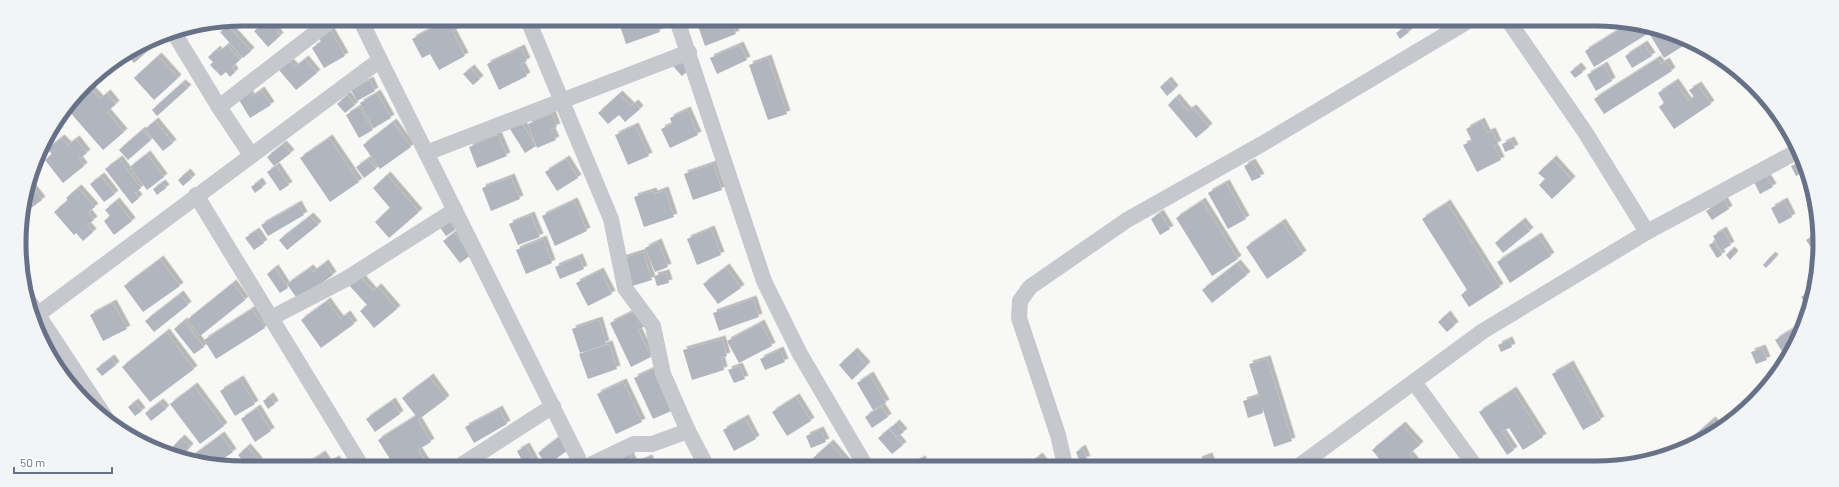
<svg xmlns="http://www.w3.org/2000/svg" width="1839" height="487" font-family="Barlow,sans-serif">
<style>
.building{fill:#b1b5be;filter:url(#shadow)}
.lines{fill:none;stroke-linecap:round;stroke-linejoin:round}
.minor{stroke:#c6c8cd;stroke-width:16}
.rim{fill:none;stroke:#677187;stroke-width:5}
</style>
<defs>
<filter id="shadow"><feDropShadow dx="3.5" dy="-3.5" stdDeviation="0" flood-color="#0004"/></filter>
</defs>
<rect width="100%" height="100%" fill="#f8f8f6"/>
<g class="building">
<path d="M261 19H279L284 25 277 32 280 36 268 47 254 31 259 27 256 23Z"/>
<path d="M294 19H308L300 26Z"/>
<path d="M406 19 426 20 410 28Z"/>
<path d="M447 20H454L459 28 452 31 465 56 439 70 430 54 422 58 412 39Z"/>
<path d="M618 20H656L660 32 626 44Z"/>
<path d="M696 20H731L736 34 705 46Z"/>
<path d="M1630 23H1639L1679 40 1683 46 1664 58 1649 33 1594 67 1585 51Z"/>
<path d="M211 25 204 32 200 28Z"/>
<path d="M228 26 251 51 243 58 220 32Z"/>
<path d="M1405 27 1409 32 1400 39 1396 33Z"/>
<path d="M329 28 345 56 324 68 312 48 321 42 318 35Z"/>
<path d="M170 34 163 40 159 36Z"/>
<path d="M153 39 155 41 148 46 150 49 134 63 127 55Z"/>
<path d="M1644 44 1652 56 1632 68 1625 56Z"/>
<path d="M227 45 240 60 232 67 235 72 230 77 226 72 221 76 210 65 213 62 208 57 217 49 219 52Z"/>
<path d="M740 45 747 60 717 74 710 58Z"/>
<path d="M521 48 527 61 521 64 527 76 499 90 487 64Z"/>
<path d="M158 56 178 78 154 100 134 78Z"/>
<path d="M680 58 690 69 682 76 672 65Z"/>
<path d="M768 58 787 114 768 120 749 65Z"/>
<path d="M305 59 317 73 296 90 279 70 289 61 295 67Z"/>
<path d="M1657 59 1661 64 1666 61 1672 71 1604 114 1594 99Z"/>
<path d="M1604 65 1612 81 1596 91 1587 75Z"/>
<path d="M1578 66 1583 72 1575 78 1570 72Z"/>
<path d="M471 68 480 79 473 85 463 74Z"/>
<path d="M370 80 375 91 357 101 351 90Z"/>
<path d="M1168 80 1175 89 1167 96 1160 87Z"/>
<path d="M1675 82 1688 101 1694 97 1689 90 1698 85 1711 104 1674 129 1659 107 1664 103 1658 93Z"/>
<path d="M182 83 188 88 157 116 152 110Z"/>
<path d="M88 86 100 99 107 93 116 104 107 112 124 132 103 150 68 110Z"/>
<path d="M261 90 271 105 250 118 239 100 249 93 251 97Z"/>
<path d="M377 93 391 118 374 128 360 103Z"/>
<path d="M619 94 631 106 635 103 640 109 625 122 619 115 608 124 598 113Z"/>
<path d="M347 95 355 105 345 113 337 104Z"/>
<path d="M1176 97 1188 111 1193 108 1209 127 1196 138 1168 105Z"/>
<path d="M359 107 373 130 359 138 346 115Z"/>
<path d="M687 110 698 135 670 148 661 129 672 124 670 118Z"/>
<path d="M552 114 557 127 551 129 556 140 537 148 528 124Z"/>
<path d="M155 121 173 143 163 151 145 129Z"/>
<path d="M1481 121 1487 133 1492 131 1498 144 1494 146 1501 160 1477 172 1463 145 1472 141 1466 129Z"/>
<path d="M393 122 411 147 380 169 363 145Z"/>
<path d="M521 122 536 146 525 153 510 129Z"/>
<path d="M56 126 60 130 43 145 42 144Z"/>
<path d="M635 126 649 156 628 165 615 135Z"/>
<path d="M142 130 151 140 128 160 119 150Z"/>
<path d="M498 135 507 156 477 168 469 147Z"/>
<path d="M61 138 68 145 76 139 87 153 79 159 84 166 63 183 45 160 52 154 47 149Z"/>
<path d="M329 138 359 182 330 202 300 158Z"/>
<path d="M1511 140 1515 148 1505 152 1502 144Z"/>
<path d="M283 144 291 153 274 166 267 157Z"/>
<path d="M147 154 164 177 147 190 130 167Z"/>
<path d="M119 159 141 188 135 193 139 198 132 204 105 169Z"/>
<path d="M368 159 376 169 364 178 356 167Z"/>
<path d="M566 159 578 178 557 191 545 172Z"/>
<path d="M1553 159 1572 180 1552 199 1539 185 1545 179 1538 173Z"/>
<path d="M1252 162 1261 177 1252 181 1244 166Z"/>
<path d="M1800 162 1804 172 1796 176 1791 166Z"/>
<path d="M713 164 722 190 693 200 684 174Z"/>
<path d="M276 166 289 185 280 191 267 172Z"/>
<path d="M187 172 192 178 183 186 178 180Z"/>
<path d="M1765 174 1773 187 1760 194 1753 180Z"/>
<path d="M387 175 419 212 389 238 375 222 390 208 373 188Z"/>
<path d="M101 176 115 194 104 202 90 184Z"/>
<path d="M511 177 520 199 491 211 482 188Z"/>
<path d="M259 181 263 187 255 193 251 187Z"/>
<path d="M162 183 166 188 157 195 153 189Z"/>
<path d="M1226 183 1246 219 1228 229 1208 193Z"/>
<path d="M31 186 42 200 23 214Z"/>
<path d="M78 188 95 207 88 212 94 220 87 225 93 232 83 241 76 233 74 235 54 212 68 200 66 198Z"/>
<path d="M665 190 674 217 644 227 634 197 653 191 654 194Z"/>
<path d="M1724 200 1729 209 1712 220 1706 211Z"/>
<path d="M116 201 132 221 114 235 104 221 110 216 105 210Z"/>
<path d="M574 201 587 231 555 246 542 216Z"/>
<path d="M1202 201 1238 259 1212 276 1176 218Z"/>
<path d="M1784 201 1792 217 1779 224 1771 208Z"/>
<path d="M1447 203 1500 287 1469 307 1461 295 1467 290 1422 219Z"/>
<path d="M298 204 304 215 268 236 261 225Z"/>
<path d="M1160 213 1170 229 1160 235 1151 219Z"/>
<path d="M531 215 540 237 518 245 509 224Z"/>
<path d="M310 216 318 225 287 250 279 240Z"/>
<path d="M447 217 455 230 446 236 437 223Z"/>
<path d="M1522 221 1530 231 1503 253 1495 243Z"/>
<path d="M1282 222 1303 254 1267 279 1246 247Z"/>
<path d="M711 229 721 255 697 265 687 239Z"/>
<path d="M1723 230 1731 245 1721 251 1713 236Z"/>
<path d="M256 231 264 243 254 250 245 238Z"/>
<path d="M454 233 471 255 460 263 443 241Z"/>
<path d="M1816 234V255L1806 240Z"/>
<path d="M1538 236 1551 256 1510 283 1497 262Z"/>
<path d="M543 239 552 263 526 274 516 250Z"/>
<path d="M658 242 668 267 655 272 645 248Z"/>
<path d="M1714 242 1722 255 1717 258 1709 245Z"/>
<path d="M1731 250 1735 254 1730 260 1726 255Z"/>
<path d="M643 252 652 280 629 287 621 259Z"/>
<path d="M1772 255 1775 258 1766 268 1763 265Z"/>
<path d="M579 257 584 269 560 279 555 267Z"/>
<path d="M160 259 180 286 143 312 124 286Z"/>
<path d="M325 263 333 275 298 300 287 284 310 268 313 272Z"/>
<path d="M1237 263 1247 275 1212 303 1202 290Z"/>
<path d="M726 267 741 288 718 304 703 284Z"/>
<path d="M275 268 288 288 280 293 267 274Z"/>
<path d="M600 271 612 294 588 306 576 283Z"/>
<path d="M666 273 669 283 657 286 654 276Z"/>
<path d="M359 275 373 291 378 287 397 309 374 328 360 311 367 305 349 285Z"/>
<path d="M233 283 245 300 200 336 187 320Z"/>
<path d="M1816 287 1809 305V308L1801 297Z"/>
<path d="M180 294 188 305 154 332 145 321Z"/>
<path d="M753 299 759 317 719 331 713 313Z"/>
<path d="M327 301 340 319 347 314 354 324 321 348 301 320Z"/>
<path d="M113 303 127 329 103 341 90 315Z"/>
<path d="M252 309 265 328 216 359 204 340Z"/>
<path d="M637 310 645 326 638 330 651 357 631 367 610 323Z"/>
<path d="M1447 314 1455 325 1447 332 1438 322Z"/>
<path d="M599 320 606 344 580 353 572 329Z"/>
<path d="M184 321 204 347 194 354 174 329Z"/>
<path d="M1804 322 1799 336 1798 333 1787 339 1793 348 1786 358 1775 340Z"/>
<path d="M761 323 772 346 739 363 727 341Z"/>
<path d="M166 332 194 369 150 402 122 367Z"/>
<path d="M722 339 727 356 721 358 724 370 692 380 683 350Z"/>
<path d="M1509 340 1512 347 1501 352 1498 345Z"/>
<path d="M609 344 617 369 588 379 579 354Z"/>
<path d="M1762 348 1767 360 1756 364 1751 352Z"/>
<path d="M780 350 785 362 765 370 760 359Z"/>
<path d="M854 351 867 365 852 380 839 365Z"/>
<path d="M111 358 116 365 102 376 96 369Z"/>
<path d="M1267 359 1292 441 1274 447 1262 406 1263 413 1248 418 1243 401 1259 396 1249 364Z"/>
<path d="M1570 364 1601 420 1583 430 1552 374Z"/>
<path d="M739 366 745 379 734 383 728 370Z"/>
<path d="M658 367 676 409 653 419 634 378Z"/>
<path d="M870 375 886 403 873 410 857 383Z"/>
<path d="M430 377 446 399 418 420 431 442 418 450 427 464H410L409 462 406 464H393L378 440 416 416 402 398Z"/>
<path d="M71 378 88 402 67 381Z"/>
<path d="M240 379 255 404 235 416 220 391Z"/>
<path d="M623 382 642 422 616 434 597 394Z"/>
<path d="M194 386 224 426 200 444 170 404Z"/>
<path d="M1513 390 1543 437 1523 450 1509 428 1502 432 1514 450 1507 455 1479 412Z"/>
<path d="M270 396 275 404 268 409 263 401Z"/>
<path d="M796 397 811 421 787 436 772 412Z"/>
<path d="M392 401 400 414 375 432 366 419Z"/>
<path d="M135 402 142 411 135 416 128 407Z"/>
<path d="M160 402 166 409 151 421 145 413Z"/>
<path d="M881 406 888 417 872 428 865 417Z"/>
<path d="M257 408 271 431 255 442 241 419Z"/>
<path d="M499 409 507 424 474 443 465 427Z"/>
<path d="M745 418 756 439 734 451 723 430Z"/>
<path d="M1712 420 1719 428 1693 446 1688 441Z"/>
<path d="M896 423 904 432 897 437 890 429Z"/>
<path d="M1402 425 1420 445 1409 454 1419 466H1385L1372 450Z"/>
<path d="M889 429 903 445 892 454 878 438Z"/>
<path d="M820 430 826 442 811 448 806 436Z"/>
<path d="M221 435 233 452 216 464H200L188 459Z"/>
<path d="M559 437 568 450 549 464H546L538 453Z"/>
<path d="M181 438 190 447 182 456 169 451Z"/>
<path d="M830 443 849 465H819L813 458Z"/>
<path d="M526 446 536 464H524L517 451Z"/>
<path d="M247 447 259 461 256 464H246L238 455Z"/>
<path d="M1082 448 1087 459 1080 462 1076 452Z"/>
<path d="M629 453 634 464 649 458 651 464H612L610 461Z"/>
<path d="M322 454 328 463 336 459 339 464H306Z"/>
<path d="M1039 456 1046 465H1021L1026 462 1028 465Z"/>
<path d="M1209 456 1212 465H1200L1198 460Z"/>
<path d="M574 457 578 464H562Z"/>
<path d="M922 459 925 465H910Z"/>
</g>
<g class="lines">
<g class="minor">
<path d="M360 19 380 60"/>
<path d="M528 20 611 219 625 288 653 326 663 374 688 431 706 465"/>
<path d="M677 20 764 281 800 354 865 465"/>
<path d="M1510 23 1585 132 1647 232"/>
<path d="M174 33 219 107 251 155"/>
<path d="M219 107 333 19"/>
<path d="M426 153 689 52"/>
<path d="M196 195 360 464"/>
<path d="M26 297 105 417"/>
<path d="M37 315 380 60 581 464"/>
<path d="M271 318 346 279 455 210"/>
<path d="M1414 382 1475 466"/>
<path d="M463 464 553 406"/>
<path d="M592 464 634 444H652L688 431"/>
<path d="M1065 465 1058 435 1019 318 1020 301 1030 287 1127 220 1262 144 1465 23"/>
<path d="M1299 466 1483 331 1647 232 1796 152"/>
</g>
</g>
<path d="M0 0H1839V487H0ZM243 26H1596A217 217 0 0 1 1813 243V244A217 217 0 0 1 1596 461H243A217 217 0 0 1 26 244V243A217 217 0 0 1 243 26Z" fill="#f3f4f5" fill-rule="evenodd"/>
<path class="rim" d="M243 26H1596A217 217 0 0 1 1813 243V244A217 217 0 0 1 1596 461H243A217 217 0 0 1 26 244V243A217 217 0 0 1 243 26Z"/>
<path d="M14 467v6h98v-6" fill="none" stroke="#677187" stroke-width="2"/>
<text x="20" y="467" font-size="12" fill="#677187" stroke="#ffffff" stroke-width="3" paint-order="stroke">50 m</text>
</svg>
